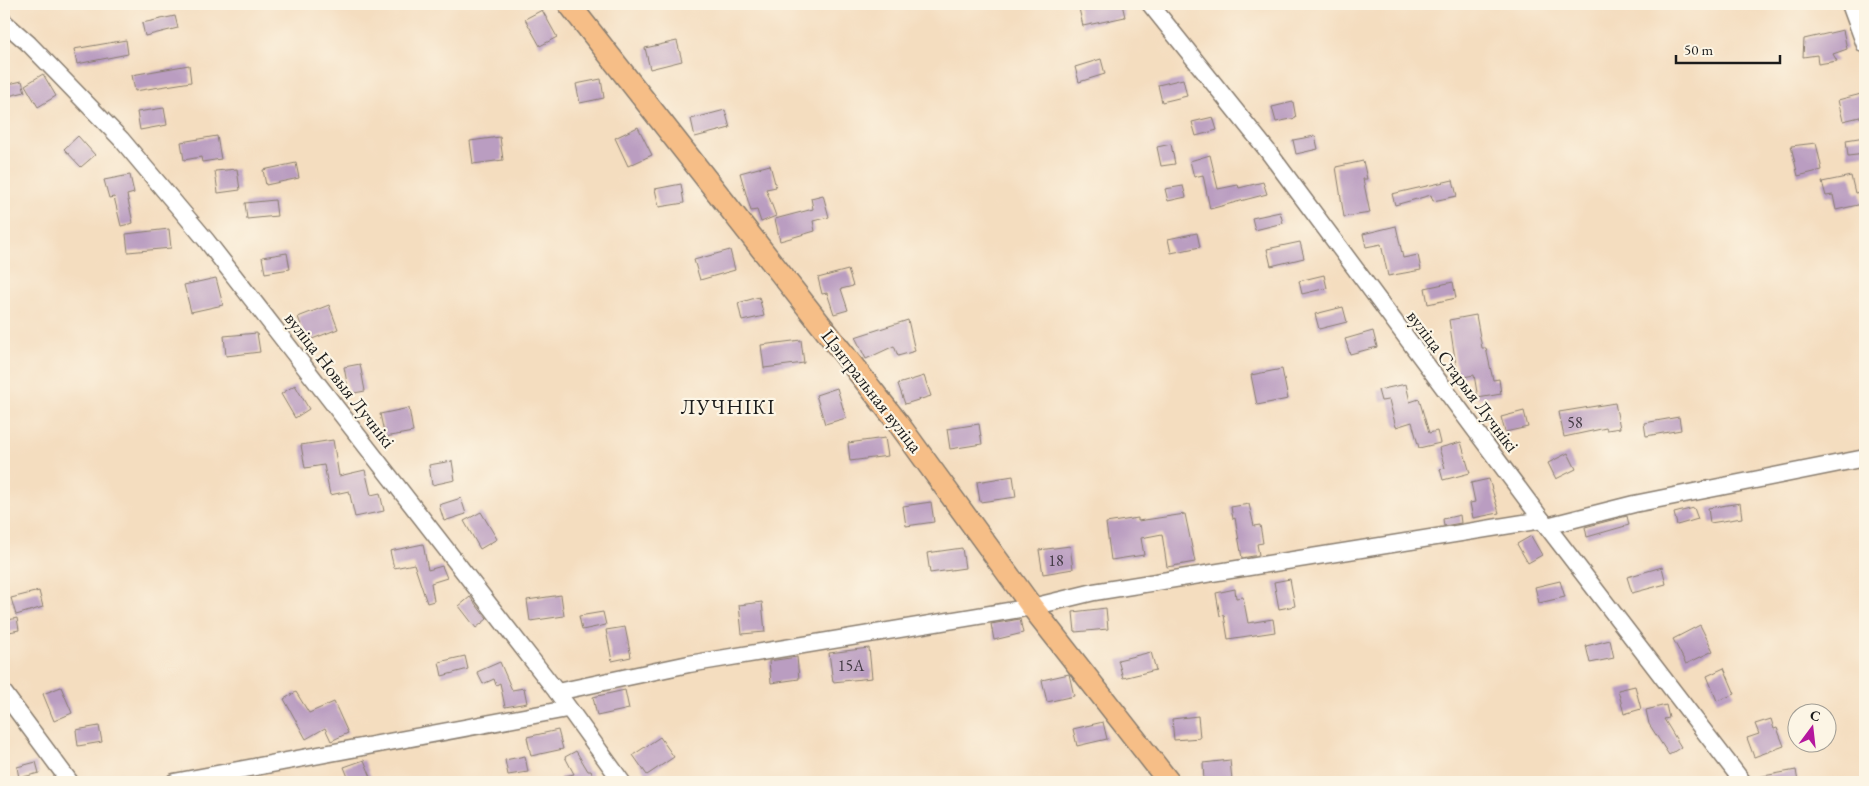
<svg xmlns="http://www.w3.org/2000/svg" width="1869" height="786" font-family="'EB Garamond',serif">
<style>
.building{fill:#ba9dc1}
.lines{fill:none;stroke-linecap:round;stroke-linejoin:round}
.minor-casing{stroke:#887c6e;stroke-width:19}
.major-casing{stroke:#887c6e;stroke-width:24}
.minor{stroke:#fff;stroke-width:16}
.major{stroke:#f6be87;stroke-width:21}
.labels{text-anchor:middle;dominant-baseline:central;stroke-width:4.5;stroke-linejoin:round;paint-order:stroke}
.number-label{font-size:16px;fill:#443c45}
.street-label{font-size:19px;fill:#1c1c1c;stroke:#fcf5e5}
.quarter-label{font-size:21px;letter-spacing:1px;fill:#1c1c1c;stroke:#fcf5e5}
</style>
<rect width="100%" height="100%" fill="#fcf5e5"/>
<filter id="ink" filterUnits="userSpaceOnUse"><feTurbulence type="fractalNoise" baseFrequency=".02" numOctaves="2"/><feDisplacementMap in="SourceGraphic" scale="10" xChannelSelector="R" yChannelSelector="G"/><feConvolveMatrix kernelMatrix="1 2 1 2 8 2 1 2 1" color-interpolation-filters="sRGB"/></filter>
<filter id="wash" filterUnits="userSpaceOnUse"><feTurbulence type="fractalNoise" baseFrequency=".0096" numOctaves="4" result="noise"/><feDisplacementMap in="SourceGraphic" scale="20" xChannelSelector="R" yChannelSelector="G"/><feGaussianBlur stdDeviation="1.12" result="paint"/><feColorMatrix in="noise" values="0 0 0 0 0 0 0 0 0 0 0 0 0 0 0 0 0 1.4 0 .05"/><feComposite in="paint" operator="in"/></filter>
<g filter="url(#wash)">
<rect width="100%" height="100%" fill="#f4ddbf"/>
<g id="blocks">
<g class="building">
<path d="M1078 4H1122L1125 17 1083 26Z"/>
<path d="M542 10 557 37 540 46 525 19Z"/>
<path d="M175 16 178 28 145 36 142 23Z"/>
<path d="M1843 30 1847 49 1833 54 1837 61 1818 64 1817 55 1803 57 1804 39Z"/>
<path d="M126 40 128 54 77 64 74 49Z"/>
<path d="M677 41 682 61 650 69 645 48Z"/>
<path d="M1101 59 1105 74 1079 82 1075 67Z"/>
<path d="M189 65 191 82 135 91 132 75Z"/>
<path d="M43 74 56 96 38 107 25 85Z"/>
<path d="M601 79 604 98 580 103 576 84Z"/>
<path d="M1183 79 1187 96 1162 102 1158 85Z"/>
<path d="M22 81 25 92 4 97V85Z"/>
<path d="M1865 93 1864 116 1843 121 1838 100Z"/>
<path d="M1293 102 1296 118 1276 122 1272 107Z"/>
<path d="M164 108 167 125 140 130 137 112Z"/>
<path d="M725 110 730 128 695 137 691 119Z"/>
<path d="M1213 117 1217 130 1196 136 1192 122Z"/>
<path d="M638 127 652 155 628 166 615 138Z"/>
<path d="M78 136 95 155 81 167 64 149Z"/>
<path d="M217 136 221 159 202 162 201 157 184 160 181 142Z"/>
<path d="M1315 136 1318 149 1296 154 1293 140Z"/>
<path d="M500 137 503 160 473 164 470 141Z"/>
<path d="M1865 137V154L1848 156 1846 140Z"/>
<path d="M1816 143 1822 170 1798 176 1791 146Z"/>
<path d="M1171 144 1175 164 1161 166 1157 147Z"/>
<path d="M1210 155 1218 189 1238 185 1239 188 1263 182 1267 194 1210 209 1203 175 1194 177 1190 161Z"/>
<path d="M1363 161 1367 179H1363L1370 213 1344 217 1336 167Z"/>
<path d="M296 163 299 178 266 185 263 170Z"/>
<path d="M770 165 776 187 766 189 776 216 761 222 757 210 751 211 740 173Z"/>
<path d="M237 169 240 190 218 193 215 171Z"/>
<path d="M130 175 134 193 127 195 133 223 121 226 114 197 109 198 104 180Z"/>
<path d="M1851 176 1855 193 1860 192 1862 204 1836 210 1833 195 1826 196 1822 182Z"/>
<path d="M1453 180 1457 196 1433 201 1431 195 1395 205 1392 194Z"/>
<path d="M681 184 684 203 659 207 655 189Z"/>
<path d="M1183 186 1186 197 1168 201 1165 189Z"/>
<path d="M823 195 829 217 813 221 815 231 780 241 775 219 813 209 811 198Z"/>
<path d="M275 200 277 216 247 219 245 203Z"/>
<path d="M1280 212 1283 223 1255 230 1252 218Z"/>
<path d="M1396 226 1403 258 1418 255 1421 270 1388 276 1381 244 1366 247 1363 234Z"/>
<path d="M169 229 171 248 128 252 126 234Z"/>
<path d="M1197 233 1200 247 1171 253 1168 239Z"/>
<path d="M1300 242 1304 258 1271 266 1267 249Z"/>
<path d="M730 250 735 270 700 280 694 260Z"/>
<path d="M287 253 290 269 265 273 262 257Z"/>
<path d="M848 270 853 286 841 289 848 310 834 314 827 293 822 294 818 278Z"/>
<path d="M1324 275 1327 288 1302 294 1299 281Z"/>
<path d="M216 278 223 305 191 312 184 285Z"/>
<path d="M1453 282 1456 298 1428 304 1425 288Z"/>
<path d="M759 297 764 316 742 321 738 303Z"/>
<path d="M329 305 338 329 307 341 298 317Z"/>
<path d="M1343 307 1347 322 1319 329 1315 314Z"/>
<path d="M1476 315 1482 348H1486L1493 380 1499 379 1501 394 1478 398 1474 375 1458 378 1449 320Z"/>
<path d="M908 320 915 351 898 356 894 346 866 359 855 337Z"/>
<path d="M1373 331 1377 347 1350 354 1345 339Z"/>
<path d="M257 333 260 352 226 356 224 336Z"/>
<path d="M801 340 804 363 764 368 761 345Z"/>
<path d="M360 364 365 391 349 394 344 367Z"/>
<path d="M1282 369 1288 399 1257 405 1251 375Z"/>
<path d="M924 376 931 396 905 404 898 384Z"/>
<path d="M1406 384 1410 402 1419 399 1429 433 1437 431 1440 443 1419 448 1412 422 1396 427 1389 400 1381 401 1378 390Z"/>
<path d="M295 385 309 409 295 418 281 394Z"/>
<path d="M837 388 846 418 825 424 816 395Z"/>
<path d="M1615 403 1620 428 1607 430 1606 428 1564 437 1559 412Z"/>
<path d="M409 408 413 432 385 437 380 414Z"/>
<path d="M1524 411 1528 427 1505 432 1501 417Z"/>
<path d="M1679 417 1681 430 1646 436 1644 423Z"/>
<path d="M979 424 982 444 950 449 947 429Z"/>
<path d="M885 438 888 456 850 461 848 443Z"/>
<path d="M333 440 339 476 365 470 371 495 380 493 384 511 355 517 349 491 330 495 324 465 305 468 301 445Z"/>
<path d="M1461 442 1470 473 1443 480 1440 469 1445 468 1439 448Z"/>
<path d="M1568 453 1576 469 1556 479 1548 463Z"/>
<path d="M452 461 455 480 432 485 429 465Z"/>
<path d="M1013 476 1016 497 980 502 977 482Z"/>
<path d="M1489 479 1499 513 1473 518 1470 503 1475 502 1471 483Z"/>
<path d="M461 498 466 514 444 521 439 505Z"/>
<path d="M931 502 934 522 906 526 903 506Z"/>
<path d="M1740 503 1742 518 1710 523 1708 508Z"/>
<path d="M1249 504 1254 526 1260 525 1263 543 1257 544 1259 555 1242 558 1235 518 1233 519 1231 507Z"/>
<path d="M1694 508 1698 519 1677 525 1674 513Z"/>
<path d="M481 512 497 539 480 549 464 521Z"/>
<path d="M1185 514 1195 562 1167 567 1162 534 1141 538 1144 555 1111 560 1106 523 1138 518V521Z"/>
<path d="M1460 515 1461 523 1444 526 1443 519Z"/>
<path d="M1627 516 1629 525 1587 537 1585 527Z"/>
<path d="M1531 536 1542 555 1528 563 1517 544Z"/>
<path d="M423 544 428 570 442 566 447 578 431 583 434 601 427 603 414 564 394 568 390 551Z"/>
<path d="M1070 546 1073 569 1043 574 1039 550Z"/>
<path d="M962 548 965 568 930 573 927 553Z"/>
<path d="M1662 567 1666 584 1632 593 1627 577Z"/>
<path d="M1290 579 1295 606 1279 609 1274 582Z"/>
<path d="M1560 581 1565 597 1539 603 1535 587Z"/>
<path d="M1235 589 1236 598 1243 597 1248 623 1273 619 1275 632 1228 639 1224 615 1220 616 1216 593Z"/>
<path d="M39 591 43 607 16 615 11 598Z"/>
<path d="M561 595 564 616 530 621 527 600Z"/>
<path d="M470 597 487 619 476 628 459 606Z"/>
<path d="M762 602 765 632 742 634 739 605Z"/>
<path d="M1106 608 1108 629 1075 632 1073 612Z"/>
<path d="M603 612 606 625 582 630 579 616Z"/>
<path d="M17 618 19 630 4 633V621Z"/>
<path d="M1020 619 1023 633 994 640 991 624Z"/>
<path d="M1700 625 1713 651 1686 664 1673 639Z"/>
<path d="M625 627 631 657 612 661 606 630Z"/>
<path d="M1610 640 1614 658 1590 663 1586 646Z"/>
<path d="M869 648 872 678 833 682 829 653Z"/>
<path d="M1151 652 1156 670 1123 678 1118 660Z"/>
<path d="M465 656 468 669 442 676 439 662Z"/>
<path d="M797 657 799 679 771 683 769 661Z"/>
<path d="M500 662 512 690 524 688 527 703 505 707 500 683 496 685 494 679 483 684 477 672Z"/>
<path d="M1724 668 1735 694 1717 701 1707 676Z"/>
<path d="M1069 674 1074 696 1047 702 1042 680Z"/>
<path d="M1635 686 1641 709 1624 714 1618 690Z"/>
<path d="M61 687 72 713 54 721 43 694Z"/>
<path d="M625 690 629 709 597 716 593 697Z"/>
<path d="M296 692 309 713 334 702 348 733 331 741 325 728 306 739 284 699Z"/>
<path d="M1666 705 1669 718 1664 719 1681 747 1669 755 1649 724 1646 710Z"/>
<path d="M1198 716 1200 738 1174 740 1172 719Z"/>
<path d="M1771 719 1774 729 1777 728 1784 746 1754 757 1747 738 1759 734 1755 724Z"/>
<path d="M1103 722 1107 739 1077 746 1073 729Z"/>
<path d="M99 726 102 742 78 746 76 730Z"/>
<path d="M558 730 563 749 531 756 527 737Z"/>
<path d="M660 737 674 757 647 775 633 755Z"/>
<path d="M576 751 588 771H591L595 782H561L560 777 574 774 565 757Z"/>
<path d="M525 756 528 772 508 775 505 760Z"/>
<path d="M364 760 373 782H350L344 767Z"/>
<path d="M1230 760 1232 780 1204 782 1203 763Z"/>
<path d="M36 762 39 773 19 778 17 767Z"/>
<path d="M1796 770 1798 782H1759L1758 777Z"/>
</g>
</g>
</g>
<g filter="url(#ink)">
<use href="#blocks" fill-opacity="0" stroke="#887c6e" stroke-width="1"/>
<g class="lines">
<defs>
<g id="minor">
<path d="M1150 4 1267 150 1542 520 1743 782"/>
<path d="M1850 4 1865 45"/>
<path d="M4 22 29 44 121 139 206 240 557 692 622 782"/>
<path d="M1547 526 1634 504 1865 458"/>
<path d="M557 692 689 664 1032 607 1094 592 1542 520"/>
<path d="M4 693 70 782"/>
<path d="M174 782 567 709"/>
</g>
<path id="major" d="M569 4 898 423 1032 607 1169 782"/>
</defs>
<use href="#minor" class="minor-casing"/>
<use href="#major" class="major-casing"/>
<use href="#minor" class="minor"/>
<use href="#major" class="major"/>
</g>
</g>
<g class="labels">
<g class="number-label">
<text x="1575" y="422">58</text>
<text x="1056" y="560">18</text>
<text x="851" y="665">15А</text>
</g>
<g class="street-label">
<text transform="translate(340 380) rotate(52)">вуліца Новыя Лучнікі</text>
<text transform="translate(1463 381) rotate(53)">вуліца Старыя Лучнікі</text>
<text transform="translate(872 391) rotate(52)">Цэнтральная вуліца</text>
</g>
<g class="quarter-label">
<text x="728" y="406">ЛУЧНІКІ</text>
</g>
</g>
<rect width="1869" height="786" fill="none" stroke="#fcf5e5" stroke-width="20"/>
<g transform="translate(1812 728) rotate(15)"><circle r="24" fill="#fcf5e5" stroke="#a29e95"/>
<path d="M0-4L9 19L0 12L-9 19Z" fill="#b5179e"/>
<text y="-8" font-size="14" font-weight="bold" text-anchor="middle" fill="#1c1c1c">С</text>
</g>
<path d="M1676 55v8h104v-8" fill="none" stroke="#1c1c1c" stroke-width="2.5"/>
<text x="1684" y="55" font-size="15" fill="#1c1c1c" stroke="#fcf5e5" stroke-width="4" paint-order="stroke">50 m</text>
</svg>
